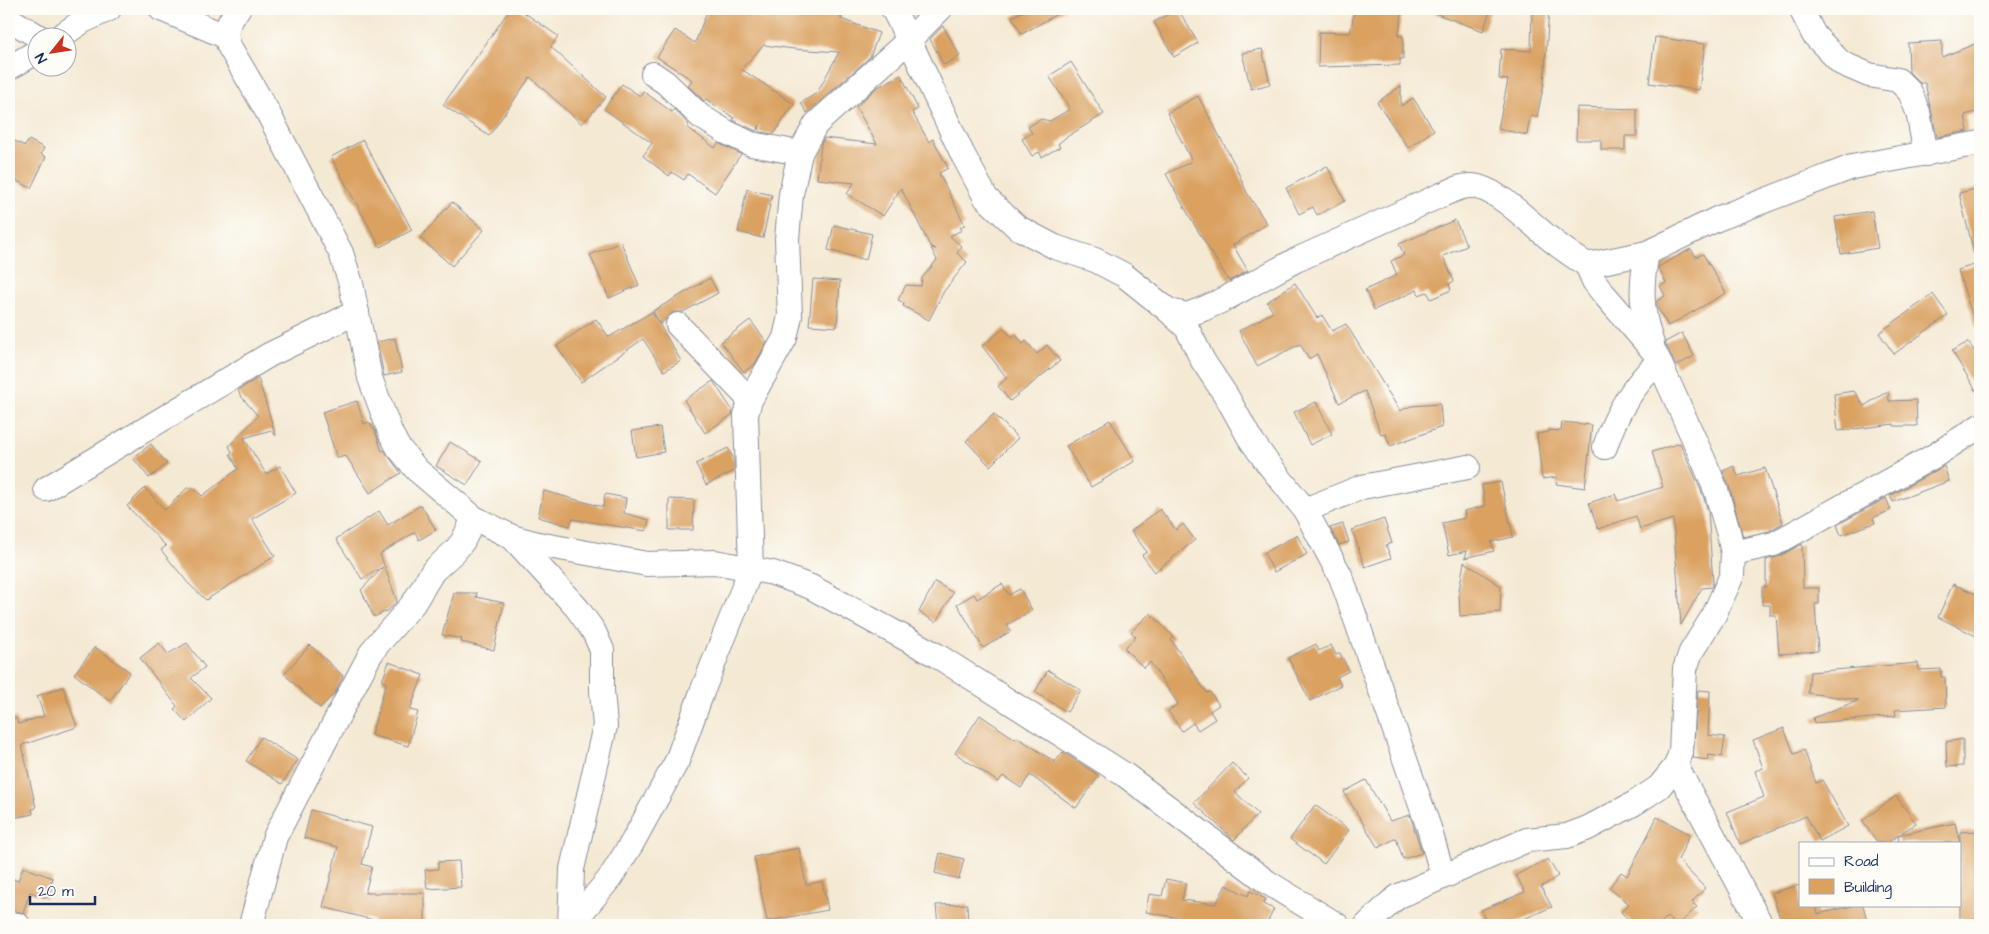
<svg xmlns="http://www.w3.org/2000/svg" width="1989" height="934" font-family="'Architects Daughter',sans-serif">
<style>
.building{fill:#daa161}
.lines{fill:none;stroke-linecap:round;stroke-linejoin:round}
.street-casing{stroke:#888c98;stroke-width:26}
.street{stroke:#fff;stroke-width:24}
</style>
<rect width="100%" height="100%" fill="#fdfcf7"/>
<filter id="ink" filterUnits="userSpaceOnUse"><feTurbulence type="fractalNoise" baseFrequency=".02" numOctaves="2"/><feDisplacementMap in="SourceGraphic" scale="10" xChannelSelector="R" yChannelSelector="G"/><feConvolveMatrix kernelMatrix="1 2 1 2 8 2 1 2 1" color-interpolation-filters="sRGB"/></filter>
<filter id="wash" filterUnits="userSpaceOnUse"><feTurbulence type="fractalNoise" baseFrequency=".0096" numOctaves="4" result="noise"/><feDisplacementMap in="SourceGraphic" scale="20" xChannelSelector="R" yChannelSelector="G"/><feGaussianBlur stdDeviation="1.12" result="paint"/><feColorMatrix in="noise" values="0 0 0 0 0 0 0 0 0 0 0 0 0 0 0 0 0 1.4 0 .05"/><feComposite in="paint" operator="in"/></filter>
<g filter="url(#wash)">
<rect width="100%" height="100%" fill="#f4e9d3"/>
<g id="blocks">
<g class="building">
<path d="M510 9H519L558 36 551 47 606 97 582 124 530 77 489 136 443 105Z"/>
<path d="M708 9H842L841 19 879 33 870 57 807 113 801 103 817 93 839 52 794 49 764 45 741 69 794 104 774 134 759 132 760 125 756 131 733 120 734 118 706 99 704 101 688 86 692 80 657 57 675 30 695 43Z"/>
<path d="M1027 9H1066L1022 34 1012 17Z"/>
<path d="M1178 9 1198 43 1174 57 1154 22Z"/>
<path d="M1355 9H1403L1398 36H1403V59H1400V65L1318 67 1319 32 1350 33Z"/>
<path d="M1429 9H1491L1483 31 1429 11Z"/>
<path d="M1532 9H1549L1544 83 1537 117 1530 116 1527 135 1498 129 1508 80 1499 79 1501 49 1531 51Z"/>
<path d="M943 26 960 56 944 65 930 39Z"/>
<path d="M1655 37 1705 44 1699 90 1649 83Z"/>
<path d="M1942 41V57L1980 42V111L1965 115 1968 131 1937 137 1925 83H1920L1909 72 1908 43Z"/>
<path d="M1262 49 1270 84 1251 89 1242 53Z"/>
<path d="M1071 62 1104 114 1065 138 1058 144 1060 147 1042 157 1039 152 1032 156 1022 139 1032 133 1028 127 1041 119 1050 121 1070 109 1049 76Z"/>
<path d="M901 75 918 109 912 112 929 142 933 139 948 168 939 173 965 225 960 227 962 230 950 236 962 247 957 253 967 262 944 291 929 320 903 306 904 303 898 300 906 285 921 286 922 278 937 260 931 248 936 249 930 246 901 188 883 216 847 194 854 183 817 179 821 144 824 138 877 144 856 107 876 88Z"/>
<path d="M622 84 640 96 643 91 672 112 674 109 689 125 687 127 715 148 718 143 741 154 715 193 688 174 684 180 672 172 669 176 643 156 652 143 604 109Z"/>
<path d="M1401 86V106L1413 98 1434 130 1408 148 1377 102Z"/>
<path d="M1198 96 1235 165 1247 193 1267 224 1233 245 1248 271 1229 281 1192 221 1166 174 1192 161 1167 113Z"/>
<path d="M1577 107 1637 109V136H1625V150H1601V140H1576Z"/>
<path d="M29 140 44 148 41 154 46 157 31 188 9 177V153L15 141 25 146Z"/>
<path d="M363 140 412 230 380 247 331 157Z"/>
<path d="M1327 166 1345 201 1317 215 1313 207 1299 214 1286 188Z"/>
<path d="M1980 188V252L1974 253 1959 193Z"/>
<path d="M747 189 772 195 763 238 738 232Z"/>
<path d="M452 202 484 230 452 266 420 238Z"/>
<path d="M1872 211 1878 248 1841 254 1835 217Z"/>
<path d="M1455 220 1467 246 1443 256 1454 281 1449 284 1451 290 1431 299 1427 292 1419 295 1417 290 1374 310 1365 290 1397 275 1391 261 1404 255 1399 244Z"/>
<path d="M834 225 872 234 866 260 828 250Z"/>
<path d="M621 242 639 285 609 298 590 255Z"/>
<path d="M1691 249 1696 257 1703 254 1726 293 1668 326 1657 307V301L1665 296 1660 286 1666 283 1658 267Z"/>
<path d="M1980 263V326L1976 327 1958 270Z"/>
<path d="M710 278 718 293 683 312H674L660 324 653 311Z"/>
<path d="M813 279 840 281 837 327 809 325Z"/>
<path d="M1295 283 1317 318 1322 315 1332 331 1346 324 1400 411 1411 406 1440 404 1442 427 1390 446 1386 434 1381 435 1365 391 1339 403 1317 354 1309 359 1300 344 1257 366 1239 331 1273 312 1267 302Z"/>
<path d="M1933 294 1948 315 1894 354 1879 333Z"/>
<path d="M652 312 681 361 664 371 643 339 581 382 557 346 596 319 609 337Z"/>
<path d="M750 320 767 342 755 364 744 372 721 342Z"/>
<path d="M1004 328 1012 338 1016 335 1023 344 1026 341 1037 354 1047 345 1060 361 1010 401 998 386 1007 378 982 346Z"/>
<path d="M1682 333 1694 356 1676 366 1665 342Z"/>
<path d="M395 338 402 372 384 376 377 342Z"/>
<path d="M1968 342 1980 359V397L1952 351Z"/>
<path d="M258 378 276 436 271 430 244 438 266 474 280 466 296 493 252 519 275 556 206 600 188 583 161 550 166 546 127 506 145 488 165 510 187 488H194L202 496 238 469 230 454 232 452 229 446 258 416 240 395 238 390Z"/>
<path d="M713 381 733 411 732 415 705 433 684 400Z"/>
<path d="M1854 391 1864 406 1888 391 1889 401 1916 400 1917 426H1894V424L1838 431 1834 394Z"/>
<path d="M357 401 364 424 369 422 375 431 382 451 384 450 401 473 370 493 346 456 337 458 322 412Z"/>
<path d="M1316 402 1332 434 1310 445 1294 412Z"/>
<path d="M994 414 1018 438 990 466 966 441Z"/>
<path d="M1110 420 1135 461 1091 487 1066 446Z"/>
<path d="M1562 422 1592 425 1585 488 1556 484 1557 477 1542 479 1537 434 1549 432V430L1561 431Z"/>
<path d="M660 427 664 452 636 457 632 431Z"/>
<path d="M450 442 482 461 467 485 436 466Z"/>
<path d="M1680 443 1703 495 1708 511 1713 583 1712 587 1702 588 1681 625 1673 519 1640 529 1636 516 1598 529 1589 503 1615 494 1618 501 1663 487 1652 452Z"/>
<path d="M151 444 167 464 149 478 133 458Z"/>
<path d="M728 448 734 460V471L706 485 696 464Z"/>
<path d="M1734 466 1738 476 1765 468 1783 523 1769 531 1743 537 1729 486 1723 471Z"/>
<path d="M1944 466 1949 481 1893 502 1890 496Z"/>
<path d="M1501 482 1513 537 1491 542 1494 551 1465 558 1467 551 1449 555 1442 523 1465 518 1464 511 1485 506 1482 485Z"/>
<path d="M544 491 603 507 605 494 626 498 624 513 649 520 646 531 572 519 570 526 538 517Z"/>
<path d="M1886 498 1891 510 1873 518 1875 523 1841 535 1837 525Z"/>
<path d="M669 499 694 500 693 530H669Z"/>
<path d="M421 505 436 530 419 540 415 532 380 554 397 601 389 610 374 617 361 590 383 567 362 579 336 539 379 511 388 525Z"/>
<path d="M1160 509 1176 530 1183 524 1195 540 1155 572 1142 555 1147 552 1131 531Z"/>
<path d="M1384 519 1392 543 1386 545 1391 558 1365 567 1352 530Z"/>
<path d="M1343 524 1349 542 1339 545 1330 528Z"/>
<path d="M1297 535 1307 554 1274 572 1264 553Z"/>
<path d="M1802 544 1803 588H1819V604H1815L1818 651 1779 654 1776 615H1770V605H1762V587H1766V560L1780 556Z"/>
<path d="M1464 562 1501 586 1500 612 1460 616 1459 590Z"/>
<path d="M935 582 953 593 936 622 919 612Z"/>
<path d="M1002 584 1009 595 1020 589 1032 610 1007 625 1011 631 983 648 957 604 974 594 977 599Z"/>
<path d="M1953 584 1980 596V638L1938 617Z"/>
<path d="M454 593H477L476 597 504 603 494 650 461 642 462 639 442 635Z"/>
<path d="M1150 613 1174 637 1171 640 1207 693 1210 692 1219 705 1210 711 1215 719 1198 730 1193 723 1182 731 1168 711 1178 704 1150 662 1144 668 1124 648 1136 637 1131 632Z"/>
<path d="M159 643 168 654 187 643 205 667 191 678 211 698 186 722 174 709 177 706 140 658Z"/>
<path d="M1316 644 1319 651 1331 645 1336 655 1340 653 1349 671 1337 677 1341 685 1310 701 1288 658Z"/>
<path d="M310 645 343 676 335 693 320 708 284 674Z"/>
<path d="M95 647 130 672 110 701 74 674Z"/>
<path d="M389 662 423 675 410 710 418 712 408 746 371 735 386 683 382 681Z"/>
<path d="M1918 663 1919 670 1941 669V677H1945L1946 707 1895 710 1896 716 1814 723 1813 718 1859 700 1808 693 1810 672Z"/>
<path d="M1048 670 1081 690 1067 712 1035 692Z"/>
<path d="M63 687 77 727 22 745 36 808 32 809 33 814 13 818 11 811H9V719L16 718 18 724 44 716 37 696Z"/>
<path d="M1698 690 1710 691 1708 735 1725 737 1722 757 1709 755 1708 760 1693 758Z"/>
<path d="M980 715 1015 739 1017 737 1055 762 1063 752 1099 776 1076 808 1030 775 1021 788 1003 776 998 782 955 753Z"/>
<path d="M1784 728 1794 754 1804 750 1816 783 1822 780 1848 826 1820 841 1806 816 1740 844 1727 812 1764 797 1755 771 1763 768 1753 740Z"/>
<path d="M261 737 298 760 282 784 246 761Z"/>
<path d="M1963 739V766L1947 767 1946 742Z"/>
<path d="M1232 763 1248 778 1235 792 1258 814 1234 840 1194 803Z"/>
<path d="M1366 780 1390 821 1410 815 1422 853 1403 859 1396 838 1378 848 1344 792Z"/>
<path d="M1896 796 1916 823 1887 843H1878L1862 821Z"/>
<path d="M1315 805 1349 830 1324 864 1290 839Z"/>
<path d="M311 810 372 827 362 864 372 867 365 893H425V925H373V920L323 907 338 847 304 838Z"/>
<path d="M1657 817 1690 834 1678 860 1705 888 1692 902 1697 907 1678 925H1676L1667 917 1659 925H1634L1621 912 1629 904 1609 888 1621 872 1627 876Z"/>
<path d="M1955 823 1960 843H1899L1898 835Z"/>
<path d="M1980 831V919L1960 920V832Z"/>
<path d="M799 848 806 885 822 881 828 910 767 921 754 857Z"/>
<path d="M940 853 964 859 959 879 935 873Z"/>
<path d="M1548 859 1558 876 1541 887 1552 907 1509 925H1487L1481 910 1525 892 1516 875Z"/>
<path d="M459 861 461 887 427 889 425 870 438 869V862Z"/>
<path d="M23 867 53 878 46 898 30 892 23 913 9 910V877L18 881Z"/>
<path d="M1166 879 1186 883 1182 900 1216 904 1226 885 1248 896 1250 891 1266 899 1263 904 1274 909 1266 925H1179V918L1146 912 1149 894 1162 896Z"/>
<path d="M1800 885V905H1816L1818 914 1856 905H1863L1868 925H1782L1772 893Z"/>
<path d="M967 904 968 925H938L936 905Z"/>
</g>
</g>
</g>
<g filter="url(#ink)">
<use href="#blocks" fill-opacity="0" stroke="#888c98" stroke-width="1"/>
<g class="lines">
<defs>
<g id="street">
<path d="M161 9 225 36"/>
<path d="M238 9C229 22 223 30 229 46L267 111 341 253 351 284 370 378 391 434 398 447 417 470 474 518 512 537 538 544 647 564 715 562 773 573 811 587 936 655 1125 775 1267 882 1337 925"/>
<path d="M940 9 909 40 962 153 986 198 1017 227 1055 247 1095 260 1124 275 1169 311 1187 315 1203 309 1223 300 1294 261 1439 196C1450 192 1461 185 1472 186 1494 188 1518 212 1534 225 1550 240 1568 253 1587 265L1647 253 1717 219 1852 167 1980 143"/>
<path d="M1801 9 1814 35 1841 63 1869 75 1898 80 1910 92 1918 112 1926 154"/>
<path d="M9 19 41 38"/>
<path d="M58 38 83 21 109 9"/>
<path d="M9 68 38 51"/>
<path d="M653 74 666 83 700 116 726 132 751 144 800 153"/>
<path d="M1647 253C1640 287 1641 312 1652 344"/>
<path d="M1169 311 1187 328 1203 361 1227 397 1249 437 1266 461 1305 510 1341 577 1429 828 1443 876"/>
<path d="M678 325 750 400"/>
<path d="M1605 447C1615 415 1634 384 1659 361"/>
<path d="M46 489 269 355 357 312"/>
<path d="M1305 510 1362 487 1468 467"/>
<path d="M512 537 577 608 594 632 602 650V691L605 726 572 869 570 925"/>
<path d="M1733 553 1774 544 1934 456 1980 426"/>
<path d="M1676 766 1761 925"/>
<path d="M9 924 18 925"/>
<path d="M251 925 275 837 370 655 376 646 413 604 433 571 455 551 463 541 474 518"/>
<path d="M571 925 610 878 632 843 677 761 702 692 751 569 746 415 750 400 785 338 790 316 787 239 791 194 800 153 816 124 909 40 893 9"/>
<path d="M1367 925 1391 902 1399 896 1527 840 1567 836 1588 828 1635 803 1659 787 1676 766 1681 752 1685 669 1691 652 1714 615 1732 575 1733 553 1729 535 1716 490 1703 459 1655 353 1603 293 1594 281 1587 265"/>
</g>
</defs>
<use href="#street" class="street-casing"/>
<use href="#street" class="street"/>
</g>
</g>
<rect width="1989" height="934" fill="none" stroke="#fdfcf7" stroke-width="30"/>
<rect x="1799" y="842" width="162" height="65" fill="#fdfcf7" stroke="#a3aaba"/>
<rect x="1809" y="858" width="25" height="8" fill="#ffffff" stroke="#a3aaba"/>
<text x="1844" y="866" font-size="15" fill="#1b2f5e">Road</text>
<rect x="1809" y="879" width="25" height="15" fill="#daa161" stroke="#a3aaba"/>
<text x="1844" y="892" font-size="15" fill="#1b2f5e">Building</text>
<g transform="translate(52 52) rotate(240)"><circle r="24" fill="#fdfcf7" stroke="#a3aaba"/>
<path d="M0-4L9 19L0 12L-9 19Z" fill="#c8321e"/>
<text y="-8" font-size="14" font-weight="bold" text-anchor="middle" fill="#1b2f5e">N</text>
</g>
<path d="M30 896v8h65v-8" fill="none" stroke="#1b2f5e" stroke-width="2.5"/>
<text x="38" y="896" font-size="15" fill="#1b2f5e" stroke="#fdfcf7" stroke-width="4" paint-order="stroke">20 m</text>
</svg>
